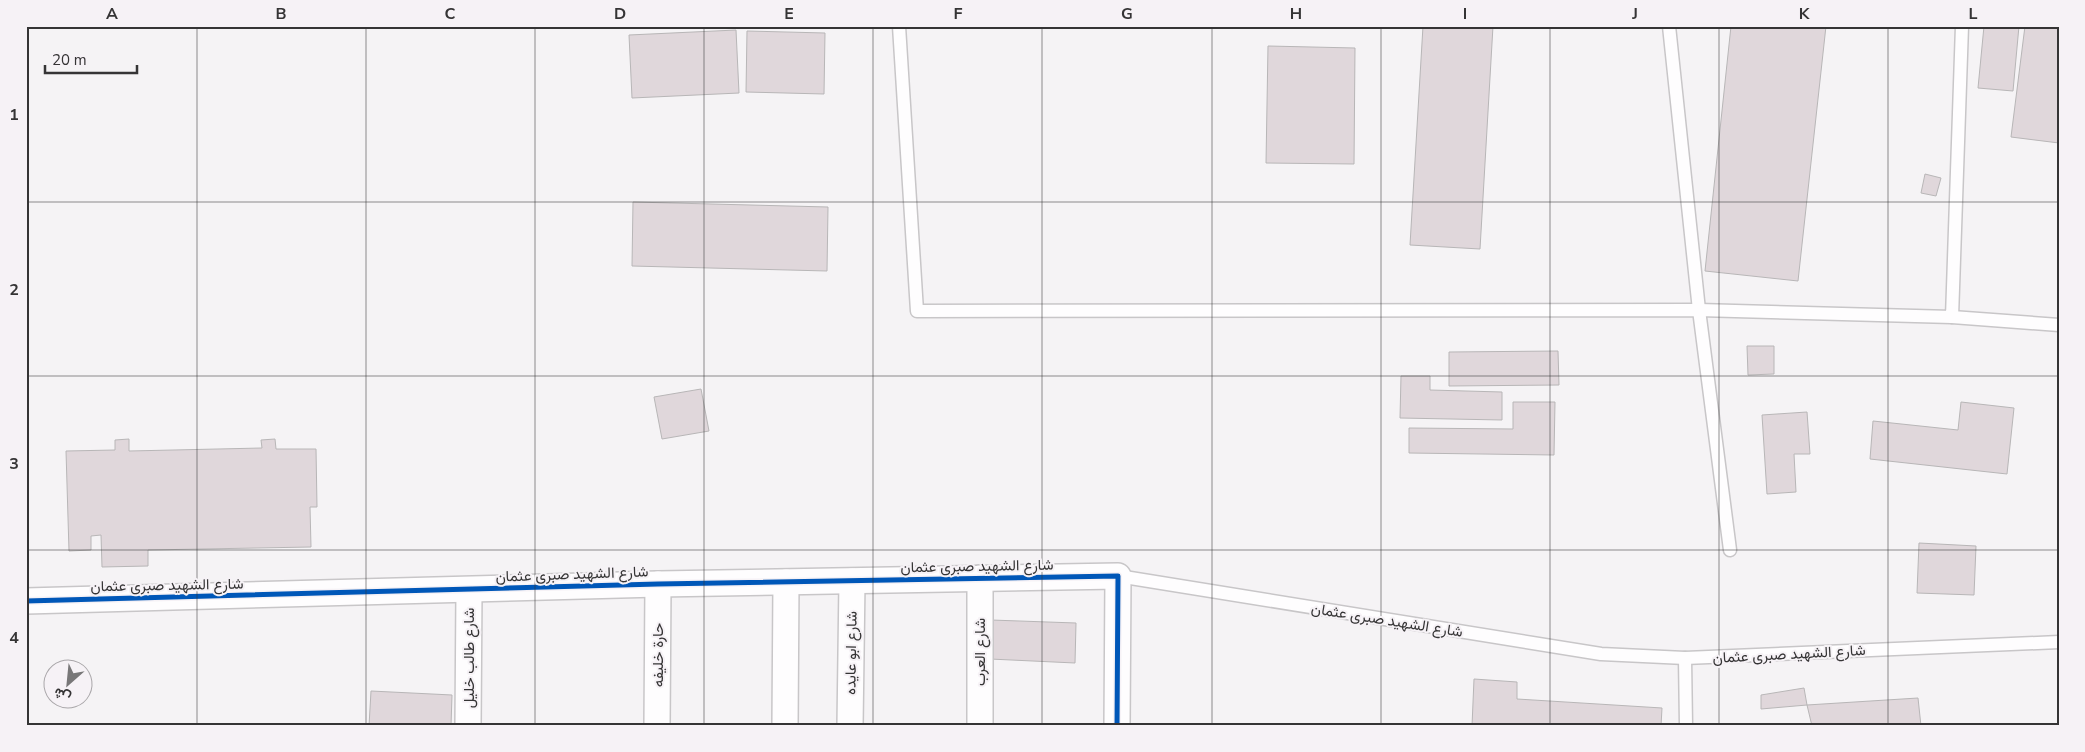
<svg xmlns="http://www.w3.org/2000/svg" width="2085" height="752" font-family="'Nunito Sans',Vazirmatn,sans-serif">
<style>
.building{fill:#e0d7db;stroke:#b8b6b7}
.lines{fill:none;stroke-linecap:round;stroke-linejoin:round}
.service-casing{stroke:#c8c6c8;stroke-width:15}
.minor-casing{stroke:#c8c6c8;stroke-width:28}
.service{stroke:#fefdfe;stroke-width:12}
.minor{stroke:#fefdfe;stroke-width:25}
.cycleway-casing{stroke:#f6f2f6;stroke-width:8}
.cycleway{stroke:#0057b8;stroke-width:5}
.grid{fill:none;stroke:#353435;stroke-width:1;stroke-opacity:0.55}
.labels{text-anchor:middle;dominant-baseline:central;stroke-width:4;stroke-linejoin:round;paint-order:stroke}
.street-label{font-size:15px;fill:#353435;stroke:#f6f2f6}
.neatline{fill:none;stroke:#353435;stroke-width:2}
.grid-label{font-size:16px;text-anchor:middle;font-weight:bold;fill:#353435}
</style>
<rect width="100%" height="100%" fill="#f5f3f5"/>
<g class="building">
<path d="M1423 26H1493L1480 249 1410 245Z"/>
<path d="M1731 26H1826L1798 281 1705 271Z"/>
<path d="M1984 26H2019L2013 91 1978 88Z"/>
<path d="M2025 26H2059V143L2011 137Z"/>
<path d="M736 30 739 93 632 98 629 35Z"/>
<path d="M747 31 825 33 824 94 746 92Z"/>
<path d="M1268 46 1355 48 1354 164 1266 163Z"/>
<path d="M1925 174 1941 178 1936 196 1921 193Z"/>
<path d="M633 202 828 207 827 271 632 266Z"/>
<path d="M1747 346H1774V374L1748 375Z"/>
<path d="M1558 351 1559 385 1449 386V352Z"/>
<path d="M1401 376H1430V390L1502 392V420L1400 418Z"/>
<path d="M701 389 709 431 662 439 654 397Z"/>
<path d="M1513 402H1555L1554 455 1409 453V428L1513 429Z"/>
<path d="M1961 402 2014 408 2007 474 1870 459 1873 421 1958 430Z"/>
<path d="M1807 412 1810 454H1794L1796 492 1767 494 1762 415Z"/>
<path d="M129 439V451L262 448 261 440 275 439 276 449H316L317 507H310L311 547 148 550V566L102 567 101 535 91 536V550L69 551 66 451 115 450V440Z"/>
<path d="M1919 543 1976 546 1974 595 1917 593Z"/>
<path d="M991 620 1076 623 1075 663 990 659Z"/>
<path d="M1474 679 1517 682V699L1662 708 1661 726H1472Z"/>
<path d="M1804 688 1807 705 1761 709V695Z"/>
<path d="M371 691 452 695 451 726H369Z"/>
<path d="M1918 698 1921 726H1812L1807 705Z"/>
</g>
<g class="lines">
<defs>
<g id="service">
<path d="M899 26 917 311 1699 310 1952 317 1962 26"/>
<path d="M1669 26 1699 310 1730 550"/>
<path d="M1952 317 2059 325"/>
<path d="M1118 576 1601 654 1685 658 2059 642"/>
<path d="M1685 658 1686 726"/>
</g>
<g id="minor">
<path d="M980 578V726"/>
<path d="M26 601 658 584 1118 576 1117 726"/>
<path d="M468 726 469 590"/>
<path d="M657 726 658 584"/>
<path d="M785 726 786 582"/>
<path d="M850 726 852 581"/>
</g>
</defs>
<use href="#service" class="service-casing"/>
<use href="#minor" class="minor-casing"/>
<use href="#service" class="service"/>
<use href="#minor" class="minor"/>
<defs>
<path id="cycleway" d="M26 601 658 584 1118 576 1117 726"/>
</defs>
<use href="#cycleway" class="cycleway-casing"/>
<use href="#cycleway" class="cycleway"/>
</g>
<path class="grid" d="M197 26V726M366 26V726M535 26V726M704 26V726M873 26V726M1042 26V726M1212 26V726M1381 26V726M1550 26V726M1719 26V726M1888 26V726M26 202H2059M26 376H2059M26 550H2059"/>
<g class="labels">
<g class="street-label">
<text transform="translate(977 566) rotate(-1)">شارع الشهيد صبرى عثمان</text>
<text transform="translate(572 574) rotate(-2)">شارع الشهيد صبرى عثمان</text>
<text transform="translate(167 585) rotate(-1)">شارع الشهيد صبرى عثمان</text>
<text transform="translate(1387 620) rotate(9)">شارع الشهيد صبرى عثمان</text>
<text transform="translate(980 652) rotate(-90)">شارع العرب</text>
<text transform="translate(851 653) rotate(-89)">شارع ابو عايده</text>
<text transform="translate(1789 654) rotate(-3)">شارع الشهيد صبرى عثمان</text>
<text transform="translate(658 655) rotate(-90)">حارة خليفه</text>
<text transform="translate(469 658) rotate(-90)">شارع طالب خليل</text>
</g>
</g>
<rect width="2085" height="752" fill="none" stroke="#f6f2f6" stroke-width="55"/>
<g transform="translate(68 684) rotate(207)"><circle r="24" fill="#f6f2f6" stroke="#a9a6a9"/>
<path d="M0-4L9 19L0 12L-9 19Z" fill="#787778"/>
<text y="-8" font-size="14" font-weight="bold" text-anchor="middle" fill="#353435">ش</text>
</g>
<path d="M45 65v8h92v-8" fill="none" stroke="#353435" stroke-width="2.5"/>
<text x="52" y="65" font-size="15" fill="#353435" stroke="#f6f2f6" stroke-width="4" paint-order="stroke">20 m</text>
<rect x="28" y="28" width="2030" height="696" class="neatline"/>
<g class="grid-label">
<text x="112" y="19">A</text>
<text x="281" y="19">B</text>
<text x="450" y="19">C</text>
<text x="620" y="19">D</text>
<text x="789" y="19">E</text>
<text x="958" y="19">F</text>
<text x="1127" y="19">G</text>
<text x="1296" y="19">H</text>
<text x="1465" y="19">I</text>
<text x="1635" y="19">J</text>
<text x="1804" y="19">K</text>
<text x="1973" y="19">L</text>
<text x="14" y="120">1</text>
<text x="14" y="295">2</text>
<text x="14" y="469">3</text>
<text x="14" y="643">4</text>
</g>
</svg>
